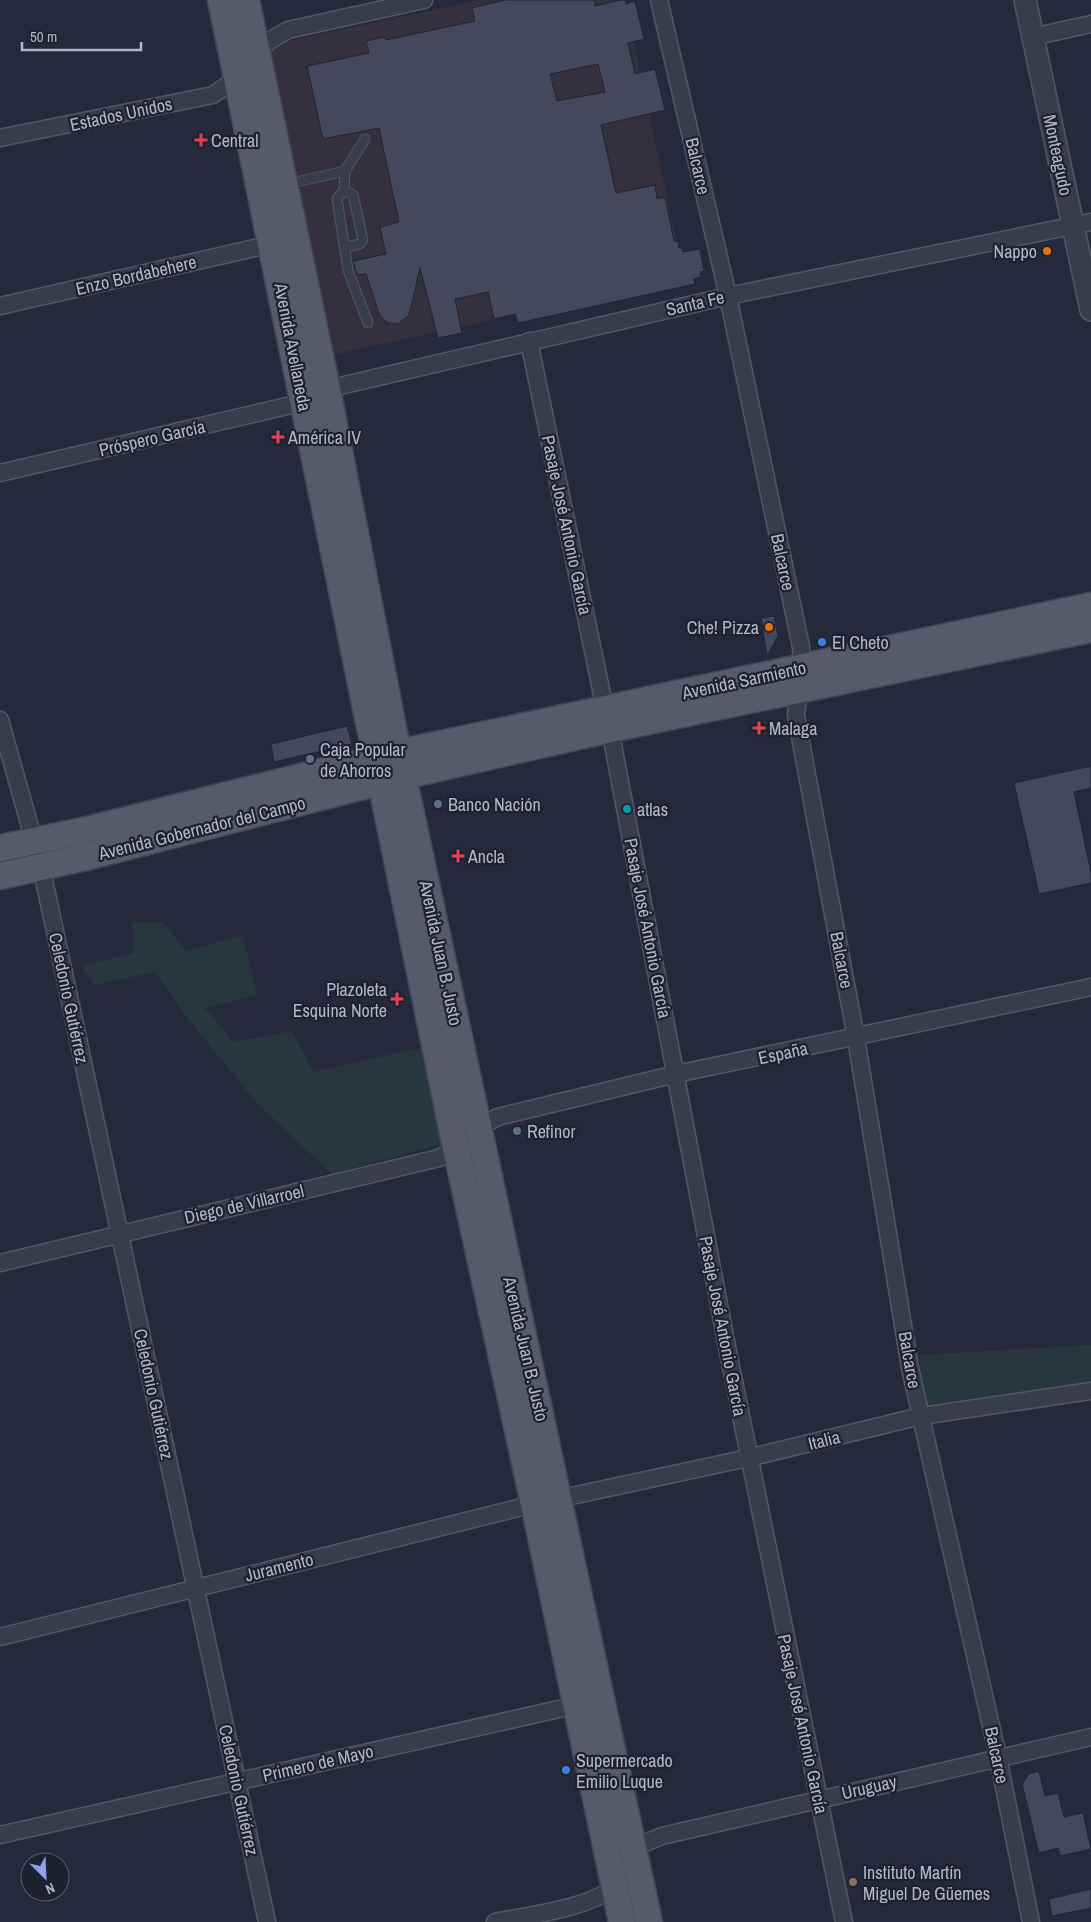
<svg xmlns="http://www.w3.org/2000/svg" width="1091" height="1922" font-family="'Archivo Narrow',sans-serif">
<style>
.medical{fill:#35303d}
.green{fill:#28363d}
.building{fill:#45485c;stroke:#202332;fill-rule:evenodd}
.lines{fill:none;stroke-linecap:round;stroke-linejoin:round}
.service-casing{stroke:#545766;stroke-width:11}
.minor-casing{stroke:#545766;stroke-width:19}
.tertiary-casing{stroke:#545766;stroke-width:24}
.primary-casing{stroke:#424554;stroke-width:29}
.service{stroke:#393c4b;stroke-width:9}
.minor{stroke:#393c4b;stroke-width:16}
.tertiary{stroke:#393c4b;stroke-width:21}
.primary{stroke:#575a6b;stroke-width:26}
.health-dot{fill:#e0444e;stroke:#1e2130;stroke-width:2}
.food-dot{fill:#e8710a;stroke:#1e2130;stroke-width:2}
.shop-dot{fill:#3f7fe0;stroke:#1e2130;stroke-width:2}
.service-dot{fill:#5c6f8a;stroke:#1e2130;stroke-width:2}
.culture-dot{fill:#0f9aa8;stroke:#1e2130;stroke-width:2}
.education-dot{fill:#8d6e63;stroke:#1e2130;stroke-width:2}
.labels{text-anchor:middle;dominant-baseline:central;stroke-width:4.5;stroke-linejoin:round;paint-order:stroke}
.street-label{font-size:18px;fill:#b5b7c6;stroke:#1e2130}
.poi-label{font-size:18px;fill:#b5b7c6;stroke:#1e2130;text-anchor:start}
</style>
<rect width="100%" height="100%" fill="#26293b"/>
<path class="medical" d="M480 0H625L684 279 335 354 269 45Z"/>
<g class="green">
<path d="M132 922H163L186 951 243 935 257 995 205 1008 234 1042 292 1031 313 1072 428 1046 449 1142 332 1174 257 1103 188 1019 155 972 94 985 81 966 134 953Z"/>
<path d="M1091 1345V1385L925 1405 919 1355Z"/>
</g>
<g class="building">
<path d="M505 0H594L595 6 620 0H625L626 4 635 1 644 39 628 43 635 74 655 69 665 110 601 125 616 193 655 185 657 199 665 197 674 241H678L679 248H682L683 252 700 249 704 271 700 272 701 277 694 279 695 284 518 323 515 314 494 319 488 292 455 299 462 333 438 338 420 268 409 315 398 324 388 323 383 319 379 314 366 274 357 275 353 261 386 254 380 227 399 222 379 128 323 139 307 66 369 53 366 41 385 37 386 40 475 21 472 8ZM598 64 605 92 557 101 550 74Z"/>
<path d="M774 616 778 636 767 656 761 618Z"/>
<path d="M347 726 352 744 274 762 271 744Z"/>
<path d="M1091 766V788L1074 792 1091 872V883L1039 894 1014 783Z"/>
<path d="M1039 1771 1045 1796 1058 1793 1064 1817 1083 1813 1091 1849 1060 1856 1058 1848 1039 1853 1022 1784 1029 1774Z"/>
<path d="M1091 1889V1908L1052 1916 1049 1899Z"/>
</g>
<g class="lines">
<defs>
<g id="service">
<path d="M345 171 344 190 337 199 348 270 368 323"/>
<path d="M287 184 345 171 365 139"/>
<path d="M344 190 353 195 363 240 360 244 346 247"/>
</g>
<g id="minor">
<path d="M659 0 728 296 801 647 802 667 796 715 856 1038 910 1368 998 1757 1031 1922"/>
<path d="M1032 37 1091 24"/>
<path d="M0 138 213 95 237 78 269 41 288 30 424 0"/>
<path d="M0 306 272 244"/>
<path d="M529 341 605 709"/>
<path d="M0 473 304 402 327 389 728 296 1091 222"/>
<path d="M0 720 41 866 267 1922"/>
<path d="M610 729 727 1347 844 1922"/>
<path d="M0 1263 439 1158C461 1145 474 1128 498 1117L676 1074 1091 987"/>
<path d="M0 1637 534 1504 748 1458 921 1416 1091 1391"/>
<path d="M0 1835 577 1705"/>
<path d="M629 1855 633 1848 662 1836 1091 1737"/>
<path d="M495 1922C524 1916 605 1907 618 1880"/>
</g>
<path id="tertiary" d="M1025 0 1091 310"/>
<g id="primary">
<path d="M221 0 456 1148 534 1504 622 1922"/>
<path d="M246 0 327 389 398 753 649 1922"/>
<path d="M0 848 78 832 398 753 1091 606"/>
<path d="M0 876 90 856 403 776 610 729 1091 629"/>
</g>
</defs>
<use href="#service" class="service-casing"/>
<use href="#minor" class="minor-casing"/>
<use href="#tertiary" class="tertiary-casing"/>
<use href="#primary" class="primary-casing"/>
<use href="#service" class="service"/>
<use href="#minor" class="minor"/>
<use href="#tertiary" class="tertiary"/>
<use href="#primary" class="primary"/>
</g>
<g class="health-dot">
<path d="M198.5 132.5h5v5h5v5h-5v5h-5v-5h-5v-5h5z"/>
<path d="M275.5 429.5h5v5h5v5h-5v5h-5v-5h-5v-5h5z"/>
<path d="M756.5 720.5h5v5h5v5h-5v5h-5v-5h-5v-5h5z"/>
<path d="M455.5 848.5h5v5h5v5h-5v5h-5v-5h-5v-5h5z"/>
<path d="M394.5 991.5h5v5h5v5h-5v5h-5v-5h-5v-5h5z"/>
</g>
<g class="food-dot">
<circle cx="1047" cy="251" r="5"/>
<circle cx="769" cy="627" r="5"/>
</g>
<g class="shop-dot">
<circle cx="822" cy="642" r="5"/>
<circle cx="566" cy="1770" r="5"/>
</g>
<g class="service-dot">
<circle cx="310" cy="759" r="5"/>
<circle cx="438" cy="804" r="5"/>
<circle cx="517" cy="1131" r="5"/>
</g>
<circle class="culture-dot" cx="627" cy="809" r="5"/>
<circle class="education-dot" cx="853" cy="1882" r="5"/>
<g class="labels">
<g class="street-label">
<text transform="translate(121 114) rotate(-12)">Estados Unidos</text>
<text transform="translate(1058 155) rotate(78)">Monteagudo</text>
<text transform="translate(698 166) rotate(77)">Balcarce</text>
<text transform="translate(136 275) rotate(-13)">Enzo Bordabehere</text>
<text transform="translate(695 303) rotate(-13)">Santa Fe</text>
<text transform="translate(293 347) rotate(79)">Avenida Avellaneda</text>
<text transform="translate(152 438) rotate(-13)">Próspero García</text>
<text transform="translate(567 525) rotate(78)">Pasaje José Antonio García</text>
<text transform="translate(783 562) rotate(78)">Balcarce</text>
<text transform="translate(744 680) rotate(-12)">Avenida Sarmiento</text>
<text transform="translate(202 828) rotate(-14)">Avenida Gobernador del Campo</text>
<text transform="translate(648 928) rotate(79)">Pasaje José Antonio García</text>
<text transform="translate(441 953) rotate(78)">Avenida Juan B. Justo</text>
<text transform="translate(842 960) rotate(79)">Balcarce</text>
<text transform="translate(69 998) rotate(78)">Celedonio Gutiérrez</text>
<text transform="translate(783 1053) rotate(-12)">España</text>
<text transform="translate(244 1204) rotate(-13)">Diego de Villarroel</text>
<text transform="translate(723 1326) rotate(79)">Pasaje José Antonio García</text>
<text transform="translate(526 1349) rotate(77)">Avenida Juan B. Justo</text>
<text transform="translate(910 1360) rotate(80)">Balcarce</text>
<text transform="translate(154 1394) rotate(78)">Celedonio Gutiérrez</text>
<text transform="translate(824 1440) rotate(-14)">Italia</text>
<text transform="translate(279 1567) rotate(-14)">Juramento</text>
<text transform="translate(803 1724) rotate(78)">Pasaje José Antonio García</text>
<text transform="translate(997 1755) rotate(78)">Balcarce</text>
<text transform="translate(318 1763) rotate(-13)">Primero de Mayo</text>
<text transform="translate(869 1787) rotate(-13)">Uruguay</text>
<text transform="translate(239 1790) rotate(78)">Celedonio Gutiérrez</text>
</g>
<g class="poi-label">
<text x="211" y="140">Central</text>
<text x="1037" y="251" text-anchor="end">Nappo</text>
<text x="288" y="437">América IV</text>
<text x="759" y="627" text-anchor="end">Che! Pizza</text>
<text x="832" y="642">El Cheto</text>
<text x="769" y="728">Malaga</text>
<text x="320" y="749">Caja Popular<tspan x="320" dy="21">de Ahorros</tspan></text>
<text x="448" y="804">Banco Nación</text>
<text x="637" y="809">atlas</text>
<text x="468" y="856">Ancla</text>
<text x="387" y="989" text-anchor="end">Plazoleta<tspan x="387" dy="21">Esquina Norte</tspan></text>
<text x="527" y="1131">Refinor</text>
<text x="576" y="1760">Supermercado<tspan x="576" dy="21">Emilio Luque</tspan></text>
<text x="863" y="1872">Instituto Martín<tspan x="863" dy="21">Miguel De Güemes</tspan></text>
</g>
</g>
<g transform="translate(45 1877) rotate(156)"><circle r="24" fill="#1e2130" stroke="#5a5d6c"/>
<path d="M0-4L9 19L0 12L-9 19Z" fill="#929eee"/>
<text y="-8" font-size="14" font-weight="bold" text-anchor="middle" fill="#b5b7c6">N</text>
</g>
<path d="M22 42v8h119v-8" fill="none" stroke="#b5b7c6" stroke-width="2.5"/>
<text x="30" y="42" font-size="15" fill="#b5b7c6" stroke="#1e2130" stroke-width="4" paint-order="stroke">50 m</text>
</svg>
